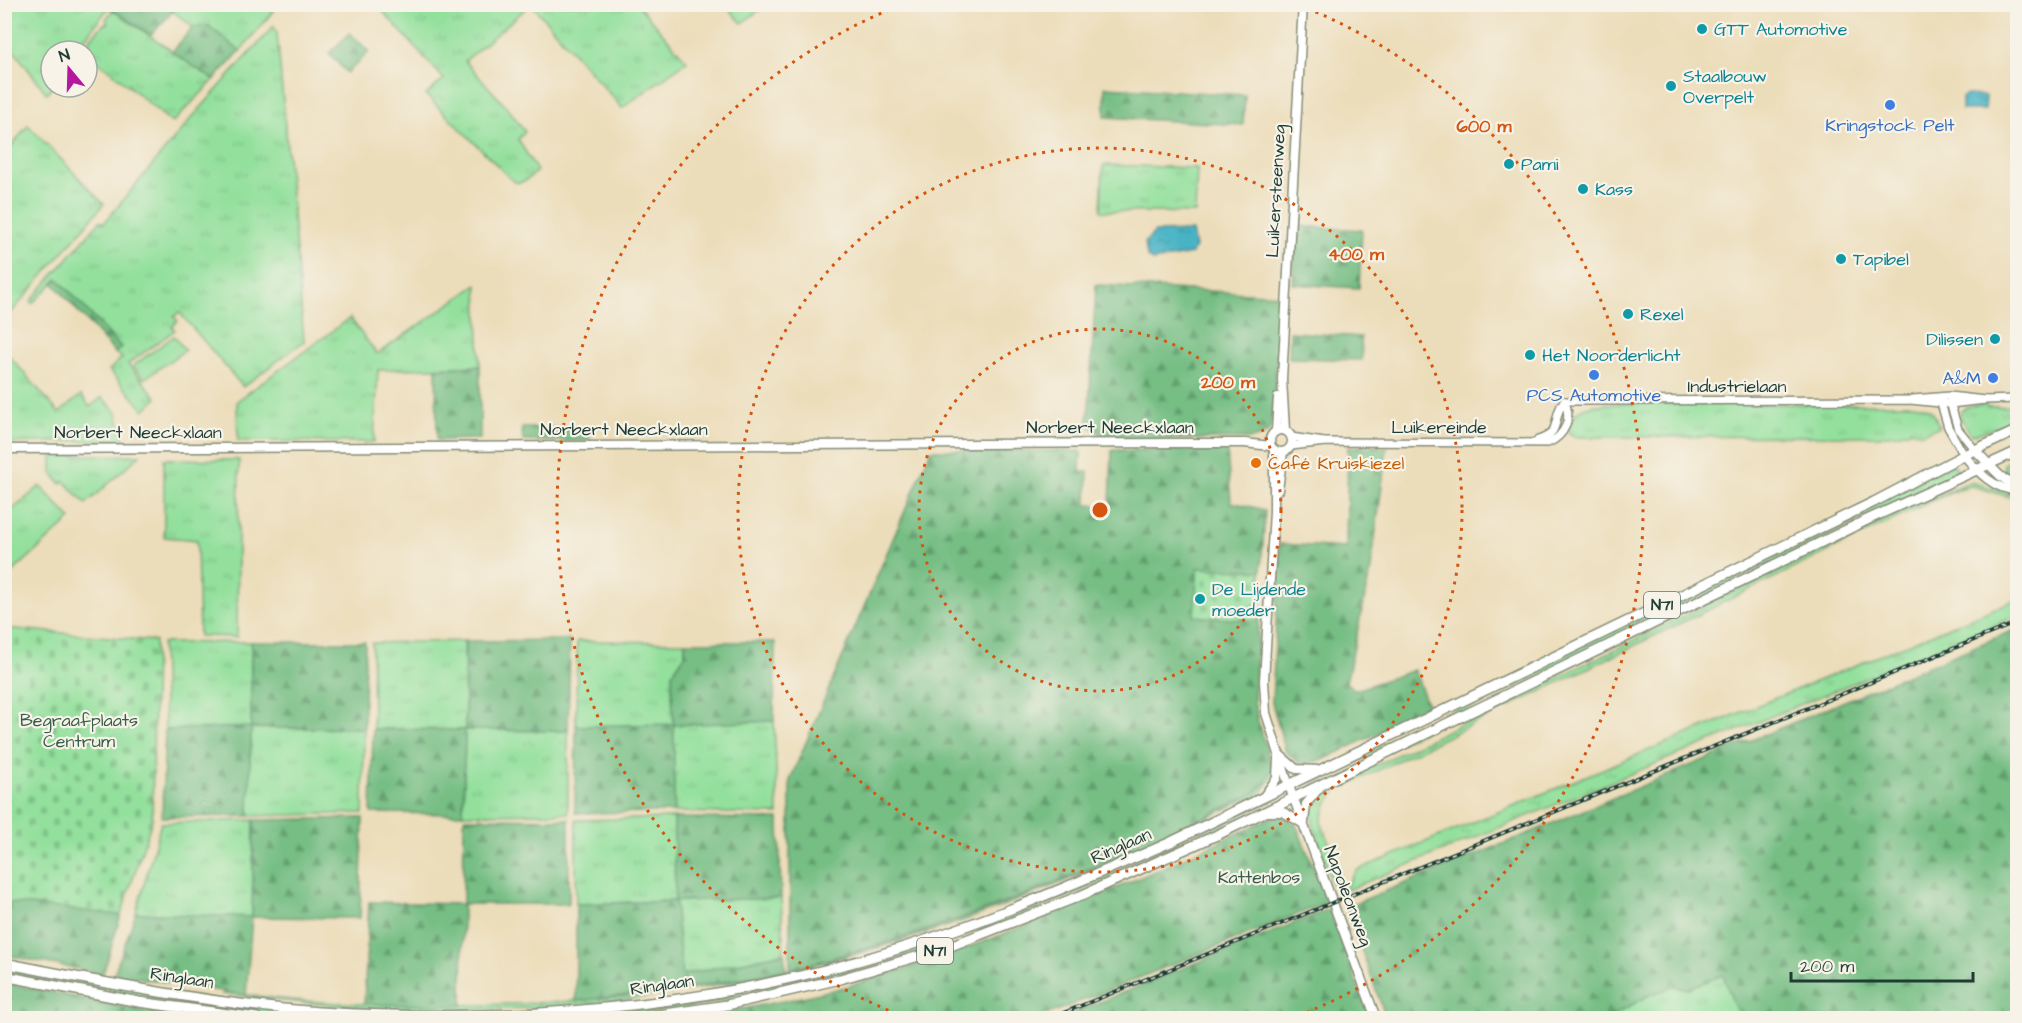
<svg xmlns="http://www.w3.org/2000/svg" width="2022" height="1023" font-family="'Architects Daughter',sans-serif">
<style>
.grass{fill:url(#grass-tufts);stroke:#598e68;stroke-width:1.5}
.forest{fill:url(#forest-firs);stroke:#4a7e5c;stroke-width:1.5}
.cemetery{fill:url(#cemetery-stones);stroke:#598e68;stroke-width:1.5}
.park{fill:#93e09c;stroke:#598e68;stroke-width:1.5}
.water{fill:url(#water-ripples);stroke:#33787c;stroke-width:1.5}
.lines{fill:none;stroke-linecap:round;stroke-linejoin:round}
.minor-casing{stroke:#868d77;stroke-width:10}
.major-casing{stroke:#868d77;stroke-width:11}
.highway-casing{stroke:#868d77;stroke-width:12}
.minor{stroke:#fff;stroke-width:7}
.major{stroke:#fff;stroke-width:8}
.highway{stroke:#fff;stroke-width:9}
.rail-casing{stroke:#1f3d34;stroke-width:4}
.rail{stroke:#f7f3e8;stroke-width:1.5;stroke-dasharray:4.5;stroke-linecap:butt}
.ring{fill:none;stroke:#d45610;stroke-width:3;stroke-dasharray:3 6}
.culture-dot{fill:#0f9aa8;stroke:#f7f3e8;stroke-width:2}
.shop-dot{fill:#3f7fe0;stroke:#f7f3e8;stroke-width:2}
.food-dot{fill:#e8710a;stroke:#f7f3e8;stroke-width:2}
.labels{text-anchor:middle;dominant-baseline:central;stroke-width:4.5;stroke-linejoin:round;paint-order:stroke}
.shield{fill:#f7f3e8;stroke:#60746a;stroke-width:1.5}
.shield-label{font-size:16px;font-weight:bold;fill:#1f3d34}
.culture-label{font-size:18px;fill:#0d838f;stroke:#f7f3e8;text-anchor:start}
.shop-label{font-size:18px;fill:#366cbe;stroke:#f7f3e8}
.street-label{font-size:18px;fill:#1f3d34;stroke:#f7f3e8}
.food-label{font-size:18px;fill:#c56008;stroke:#f7f3e8;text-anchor:start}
.park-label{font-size:18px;fill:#365e49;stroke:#f7f3e8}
.centre{fill:#d45610;stroke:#f7f3e8;stroke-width:3}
.ring-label{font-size:18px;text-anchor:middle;font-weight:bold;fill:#d45610;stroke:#f7f3e8;stroke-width:4.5;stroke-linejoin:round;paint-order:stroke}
</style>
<defs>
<pattern id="grass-tufts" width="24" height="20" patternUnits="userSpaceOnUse" patternTransform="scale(1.5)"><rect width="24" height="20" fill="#93e09c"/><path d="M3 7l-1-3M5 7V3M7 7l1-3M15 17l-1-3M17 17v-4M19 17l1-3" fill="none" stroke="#7ec187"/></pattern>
<pattern id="forest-firs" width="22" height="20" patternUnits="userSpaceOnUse" patternTransform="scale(1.5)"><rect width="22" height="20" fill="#76be84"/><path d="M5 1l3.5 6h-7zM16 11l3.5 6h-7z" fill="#609c6d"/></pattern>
<pattern id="cemetery-stones" width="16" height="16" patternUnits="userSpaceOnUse" patternTransform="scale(1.5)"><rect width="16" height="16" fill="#93e09c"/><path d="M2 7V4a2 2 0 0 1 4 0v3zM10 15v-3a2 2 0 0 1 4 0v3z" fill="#7ec187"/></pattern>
<pattern id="water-ripples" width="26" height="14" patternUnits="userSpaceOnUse" patternTransform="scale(1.5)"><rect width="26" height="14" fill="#47b3c5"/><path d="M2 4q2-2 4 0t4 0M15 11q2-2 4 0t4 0" fill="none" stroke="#3b93a1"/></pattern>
</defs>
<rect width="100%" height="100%" fill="#f7f3e8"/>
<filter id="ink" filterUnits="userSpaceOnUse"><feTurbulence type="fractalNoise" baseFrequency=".0167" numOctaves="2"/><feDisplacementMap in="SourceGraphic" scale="12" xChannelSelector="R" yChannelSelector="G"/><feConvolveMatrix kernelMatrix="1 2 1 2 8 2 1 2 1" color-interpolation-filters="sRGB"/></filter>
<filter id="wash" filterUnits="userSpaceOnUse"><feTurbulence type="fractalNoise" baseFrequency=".008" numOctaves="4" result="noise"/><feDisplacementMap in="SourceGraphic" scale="24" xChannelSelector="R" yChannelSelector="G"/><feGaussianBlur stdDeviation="1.35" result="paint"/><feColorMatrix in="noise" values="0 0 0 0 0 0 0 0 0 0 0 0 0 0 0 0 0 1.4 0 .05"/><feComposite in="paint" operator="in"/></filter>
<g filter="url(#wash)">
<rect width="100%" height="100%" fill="#ecddba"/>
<g class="grass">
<path d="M105 4 109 7 75 51H51L52 87 47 94 5 39V5Z"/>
<path d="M274 4V10L240 51 209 27H193L165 5Z"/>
<path d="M377 5H530L465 61 510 111 525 132 518 139 537 171C530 177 522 186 513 181L426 95 444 79Z"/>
<path d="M532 5H638L687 61 622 108Z"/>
<path d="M725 5H767L742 23Z"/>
<path d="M113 10 214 80 172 123 111 71 87 55 85 48 90 45 88 41 103 25 108 23 106 19Z"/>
<path d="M274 26 277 33 304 341 243 387 179 312 174 317 178 321 172 327 175 330 128 364 157 398 144 410 109 370 122 358 115 353 120 348 57 279 32 304 30 302 100 221 104 223 189 121Z"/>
<path d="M28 125 104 204 5 320V155Z"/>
<path d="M1103 165 1197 168 1195 213 1101 211Z"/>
<path d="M477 285 480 366 378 370 374 442 238 441 237 401 350 318 377 354Z"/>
<path d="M4 350 59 413 81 395 90 407 102 397 117 413 124 440 5 443Z"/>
<path d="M1607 404H1915C1932 408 1934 411 1939 427L1921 433 1911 430 1897 434 1878 436 1576 437 1569 433 1568 426C1579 404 1585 407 1607 404Z"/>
<path d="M1986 404 1987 407 2017 406V418L1991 430 1970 435 1960 417 1961 411 1969 406Z"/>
<path d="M52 455H140L86 504 64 481 61 484 52 473Z"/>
<path d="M2017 455V483L2005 475 2004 464Z"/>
<path d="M164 459 239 460 237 637 199 636 197 540 164 537Z"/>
<path d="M1953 464 1960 472 1312 785 1311 783 1356 761 1362 755Z"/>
<path d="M1970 482 2017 495V499L1972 486 1962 488 1934 500 1337 790 1328 802 1321 822 1339 868 1335 883 1332 884C1328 870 1323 857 1319 844 1310 818 1306 804 1331 787L1899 512Z"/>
<path d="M40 486 71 519 5 579V516Z"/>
<path d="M2017 599V616L1342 892 1357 870Z"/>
<path d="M464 641 465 730 568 731V813L463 814 465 730 373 729 372 643Z"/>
<path d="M577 641 685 642V655L672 674 673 724 774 721 778 814 674 812 673 725 576 726Z"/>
<path d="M251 642V728H364L363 813 249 816 251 728 165 730 162 643Z"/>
<path d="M1272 768 1275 774 1260 794 1251 799 1250 798C1155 842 1059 887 960 922 803 976 638 1007 472 1010 387 1011 304 1004 221 994L228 992C290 1002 353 1004 415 1005 541 1007 669 997 792 969 953 932 1109 866 1256 792L1265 783Z"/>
<path d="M1272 799 1273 800 1226 823 1217 831C1167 853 1118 876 1067 897 918 958 759 1005 598 1018 578 1020 556 1018 535 1018 630 1012 725 1000 817 976 975 934 1125 870 1272 799Z"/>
<path d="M674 818 675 901 781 898 784 953 681 975 675 901 576 904V820Z"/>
<path d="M254 820 252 917 136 913 161 823Z"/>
<path d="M4 967 317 1016 357 1018H297L259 1015 146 999 5 973Z"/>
<path d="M1723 974 1739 1018H1608L1651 994 1673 987 1689 988Z"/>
</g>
<g class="forest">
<path d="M105 5H165L174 10 151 35Z"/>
<path d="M209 26 240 51 214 80 172 52 193 27Z"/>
<path d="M350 33 369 52 347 73 329 53Z"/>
<path d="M1105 87 1245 95 1243 125 1105 117Z"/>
<path d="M1295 226 1362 230 1359 288 1293 284Z"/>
<path d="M58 279 121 347 115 353 53 283Z"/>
<path d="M1096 285 1283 295 1271 427 1266 434 1252 439H1106L1088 424Z"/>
<path d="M1290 332 1361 337 1362 360 1289 358Z"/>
<path d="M480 366V439L437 440 436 368Z"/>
<path d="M588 428 590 436 589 441H523L522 428Z"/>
<path d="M1348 447H1387L1371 568 1346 683 1356 690 1414 670 1429 708 1323 760 1300 764 1286 752 1272 703 1280 544 1346 548Z"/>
<path d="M931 450 1081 451 1080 472H1088L1087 505 1110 506 1112 450H1227L1231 502 1265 510 1261 571 1198 568 1194 616 1259 621 1254 700 1258 721 1272 768 1265 783 1256 792C1107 867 952 929 790 969V780Z"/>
<path d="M2017 629V1018H1739L1723 975 1689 988 1673 987 1651 994 1608 1018H1386L1346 907 1515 839Z"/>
<path d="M570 640 568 731 465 730 463 814 371 813 373 729 465 730V641Z"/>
<path d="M251 642H365L364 728H251L249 816 162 817 165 730 251 727Z"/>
<path d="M685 642H775L774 721 674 725V812L575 813 576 726 673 724 672 674 685 655Z"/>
<path d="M1272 817H1286L1296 825 1328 902 1039 1018H692C751 1007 812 997 870 980 1009 938 1141 879 1272 817Z"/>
<path d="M363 818 360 918 252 917 246 995 114 974 136 913 252 917 254 820Z"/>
<path d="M464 818 569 819V904H463L462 1006 364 1004 369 902 463 904Z"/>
<path d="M674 818 779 819 781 898 675 901 682 975 784 953 786 970 683 989 576 1001V904L675 901Z"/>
<path d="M4 902 121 915 103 974 5 955Z"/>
<path d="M1329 909 1370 1018H1060Z"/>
<path d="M5 983 159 1014 194 1018H5Z"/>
</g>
<g class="cemetery">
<path d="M1198 568 1261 571 1259 621 1194 616Z"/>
<path d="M4 628 155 641 152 820 121 915 5 902Z"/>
</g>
<path class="park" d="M174 336 185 350 144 379 133 366Z"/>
<g class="water">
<path d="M1965 95 1986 96 1985 110H1962V98Z"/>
<path d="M1192 231 1195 247 1192 254 1152 261 1147 257 1145 242 1155 232Z"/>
</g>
</g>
<g filter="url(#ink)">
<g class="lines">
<defs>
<g id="minor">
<path d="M1913 399 1949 396 1985 400 2018 399"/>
<path d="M1940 400 1948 427 1964 455"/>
<path d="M1564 401 1910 400 1950 404 1985 400"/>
<path d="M1950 402 1958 429 1975 450"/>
<path d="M1291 437 1324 442"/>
<path d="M1538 440C1563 433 1551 418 1564 401"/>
<path d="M1291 446 1326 442 1548 443C1565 436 1573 418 1564 401"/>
</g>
<g id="major">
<circle cx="1281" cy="441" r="11"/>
<path d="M1285 430 1282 379 1303 4"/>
<path d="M1276 431 1278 397"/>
<path d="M4 449 1177 443H1245L1270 446"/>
<path d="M1274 450V511L1264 681 1266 713 1289 786 1376 1018"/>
<path d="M1975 450C1989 463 1999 480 2018 486"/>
<path d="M1964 455C1977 471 1995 491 2018 490"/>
<path d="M1278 490 1283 452"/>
<path d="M1280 755 1296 769 1318 770"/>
<path d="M1264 796 1277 778 1278 759"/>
<path d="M1267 812H1283L1302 823"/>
<path d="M1304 822 1306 804 1321 786"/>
</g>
<g id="highway">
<path d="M4 963C109 984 213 1004 319 1012 496 1023 673 1011 844 965 957 934 1064 889 1171 842L1874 502 1964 455 2018 430"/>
<path d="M4 976 139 1002 257 1018"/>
<path d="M638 1018 727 1005 840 979 940 950 1080 896 1217 835 1869 519 2018 451"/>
</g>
</defs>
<use href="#minor" class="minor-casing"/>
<use href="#major" class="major-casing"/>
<use href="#highway" class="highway-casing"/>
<use href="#minor" class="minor"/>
<use href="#major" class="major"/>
<use href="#highway" class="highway"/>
<defs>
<path id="rail" d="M1051 1018 2018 622"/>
</defs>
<use href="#rail" class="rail-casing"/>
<use href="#rail" class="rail"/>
</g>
</g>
<g class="ring">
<circle cx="1100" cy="510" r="181"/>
<circle cx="1100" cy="510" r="362"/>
<path d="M905 1017A543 543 0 0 1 901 5M1299 5A543 543 0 0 1 1295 1017"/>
</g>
<g class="culture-dot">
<circle cx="1702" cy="29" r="6"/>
<circle cx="1671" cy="86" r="6"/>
<circle cx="1509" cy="164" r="6"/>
<circle cx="1583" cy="189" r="6"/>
<circle cx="1841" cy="259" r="6"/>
<circle cx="1628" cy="314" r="6"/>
<circle cx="1995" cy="339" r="6"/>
<circle cx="1530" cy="355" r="6"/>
<circle cx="1200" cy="599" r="6"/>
</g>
<g class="shop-dot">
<circle cx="1890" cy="105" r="6"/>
<circle cx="1594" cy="375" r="6"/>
<circle cx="1993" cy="378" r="6"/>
</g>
<circle class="food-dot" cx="1256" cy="463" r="6"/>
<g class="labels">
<g class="shield">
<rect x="1644" y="592" width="36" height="26" rx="4.5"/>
<rect x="917" y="938" width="36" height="26" rx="4.5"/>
</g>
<g class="shield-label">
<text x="1662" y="605">N71</text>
<text x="935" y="951">N71</text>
</g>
<g class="culture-label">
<text x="1714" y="29">GTT Automotive</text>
<text x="1683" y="76">Staalbouw<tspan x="1683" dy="21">Overpelt</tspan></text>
<text x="1521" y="164">Pami</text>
<text x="1595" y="189">Kass</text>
<text x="1853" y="259">Tapibel</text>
<text x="1640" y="314">Rexel</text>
<text x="1983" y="339" text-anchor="end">Dilissen</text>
<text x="1542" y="355">Het Noorderlicht</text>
<text x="1212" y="589">De Lijdende<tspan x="1212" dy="21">moeder</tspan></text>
</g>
<g class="shop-label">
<text x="1890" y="125">Kringstock Pelt</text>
<text x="1981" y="378" text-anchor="end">A&amp;M</text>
<text x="1594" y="395">PCS Automotive</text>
</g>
<g class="street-label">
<text transform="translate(1276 191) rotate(-87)">Luikersteenweg</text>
<text x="1737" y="386">Industrielaan</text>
<text x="1110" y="427">Norbert Neeckxlaan</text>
<text x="1439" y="427">Luikereinde</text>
<text x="624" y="429">Norbert Neeckxlaan</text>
<text x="138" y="432">Norbert Neeckxlaan</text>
<text transform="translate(1121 846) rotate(-24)">Ringlaan</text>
<text transform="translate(1348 896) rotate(69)">Napoleonweg</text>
<text transform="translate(182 978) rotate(9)">Ringlaan</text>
<text transform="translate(662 985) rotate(-8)">Ringlaan</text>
</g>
<g class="food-label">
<text x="1268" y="463">Café Kruiskiezel</text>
</g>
<g class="park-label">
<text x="79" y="720">Begraafplaats<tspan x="79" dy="21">Centrum</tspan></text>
<text x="1259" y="877">Kattenbos</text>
</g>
</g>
<circle cx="1100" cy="510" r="9" class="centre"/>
<g class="ring-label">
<text x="1484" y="132">600 m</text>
<text x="1356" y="260">400 m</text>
<text x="1228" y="388">200 m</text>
</g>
<rect width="2022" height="1023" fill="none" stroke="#f7f3e8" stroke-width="24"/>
<g transform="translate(69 69) rotate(341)"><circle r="28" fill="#f7f3e8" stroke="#a1aaa0" stroke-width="1.5"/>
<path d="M0-4.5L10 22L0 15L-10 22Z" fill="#b5179e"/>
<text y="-9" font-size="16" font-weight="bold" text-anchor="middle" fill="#1f3d34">N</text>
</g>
<path d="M1791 972v9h182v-9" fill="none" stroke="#1f3d34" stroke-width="3"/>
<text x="1800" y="972" font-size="18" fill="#1f3d34" stroke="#f7f3e8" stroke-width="4.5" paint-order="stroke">200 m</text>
</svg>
